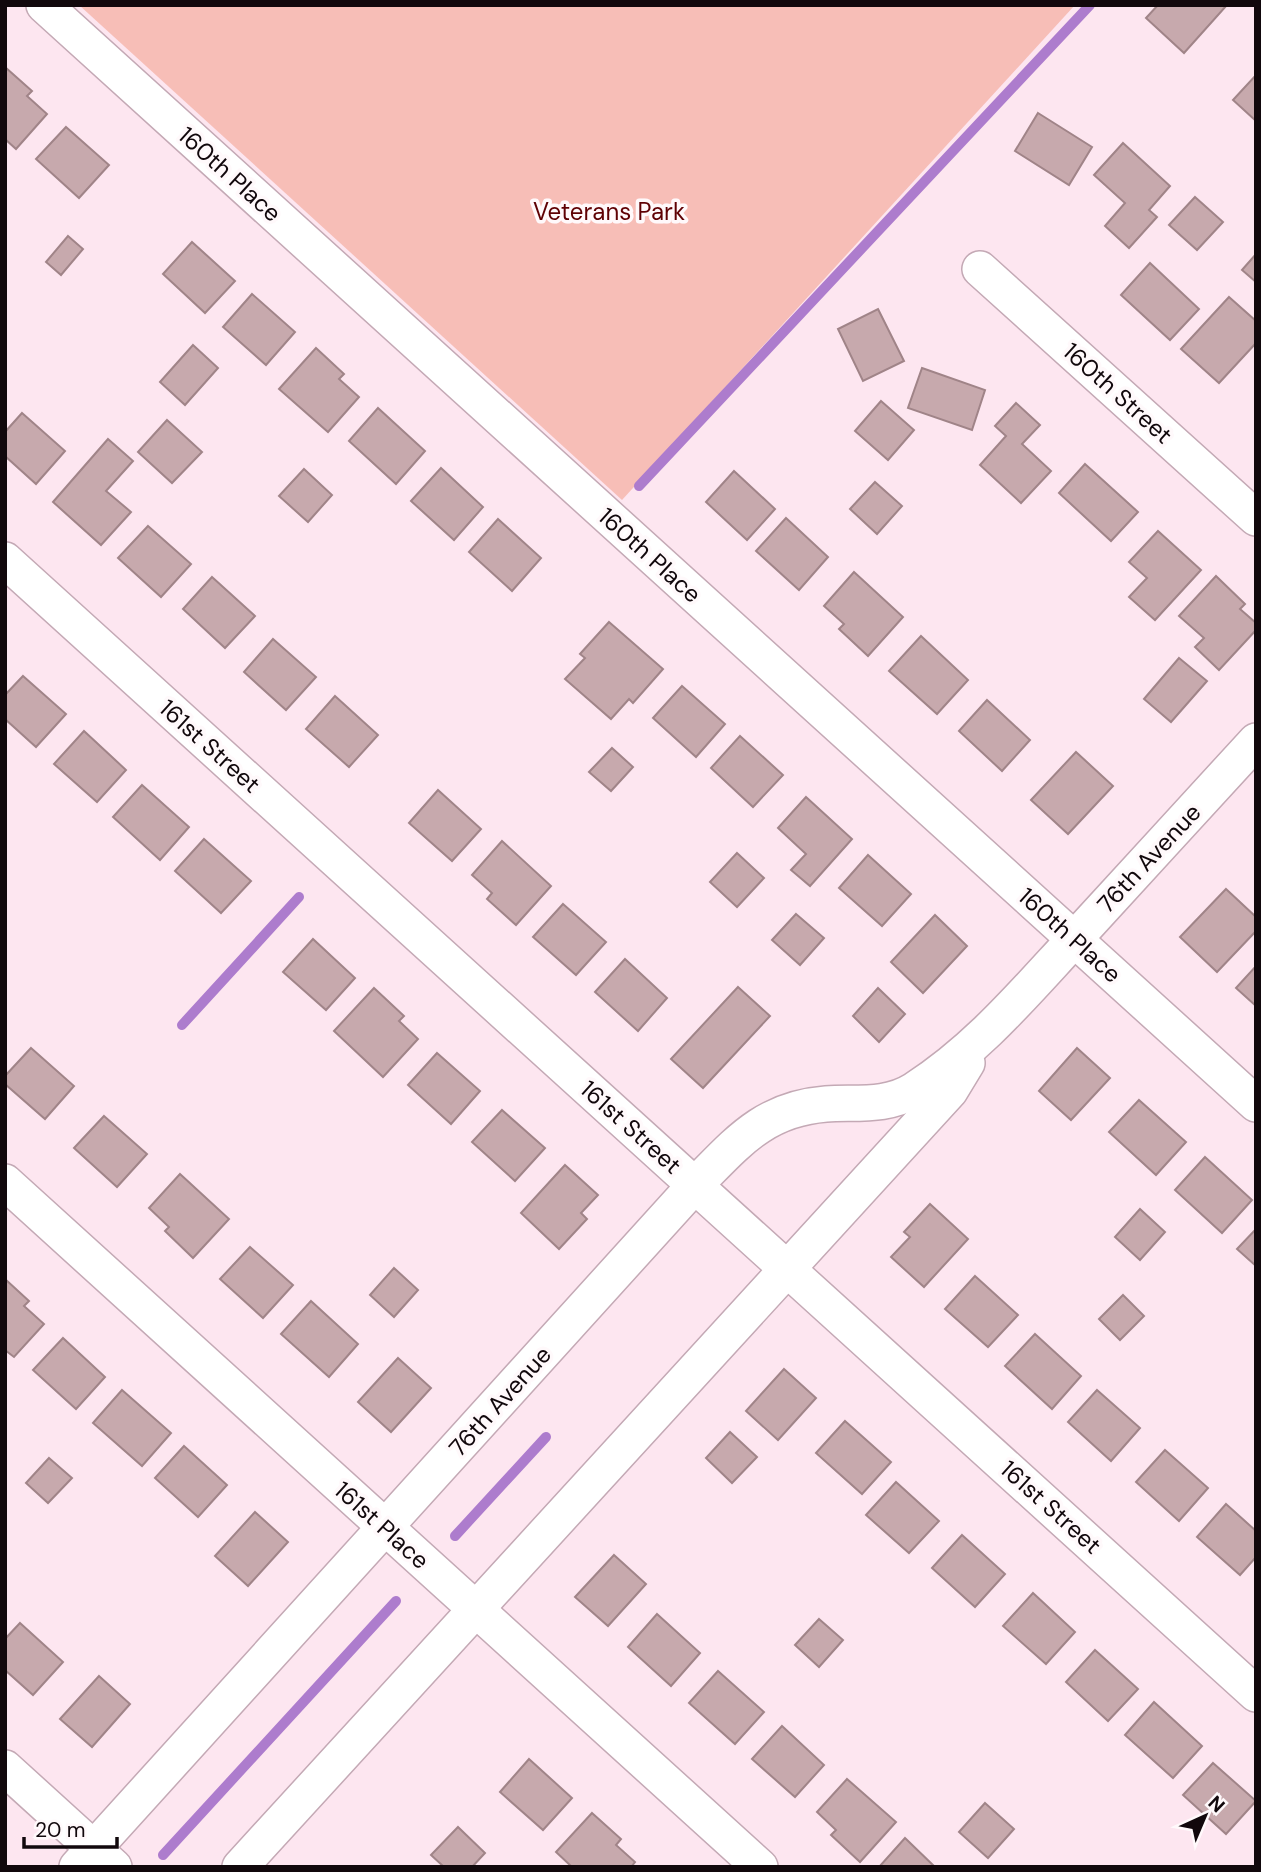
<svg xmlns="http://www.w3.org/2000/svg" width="1261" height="1872" font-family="'DM Sans',sans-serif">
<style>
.green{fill:#f7beb7}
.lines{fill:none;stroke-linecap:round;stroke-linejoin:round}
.stream{stroke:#ad7ccd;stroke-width:10}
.building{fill:#c7a9ad;stroke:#a08488;stroke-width:2}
.minor-casing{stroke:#c4a9b5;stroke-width:38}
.minor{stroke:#fff;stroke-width:35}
.labels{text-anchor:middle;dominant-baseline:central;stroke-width:7;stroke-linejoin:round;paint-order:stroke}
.street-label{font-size:24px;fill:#11080c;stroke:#fff9fb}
.park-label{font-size:24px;fill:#5f0004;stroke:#fff9fb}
</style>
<rect width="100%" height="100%" fill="#fde6f0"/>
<path class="green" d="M79 5H1075L622 500Z"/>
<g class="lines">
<g class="stream">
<path d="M639 486 1090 5"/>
<path d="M182 1025 299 897"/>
<path d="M455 1536 546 1437"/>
<path d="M163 1855 396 1601"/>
</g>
</g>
<g class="building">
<path d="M1158 5H1227L1184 53 1146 18Z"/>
<path d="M5 67 32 91 27 96 47 114 16 149 5 139Z"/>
<path d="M1256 75V121L1233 100Z"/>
<path d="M1038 113 1092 147 1069 185 1015 151Z"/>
<path d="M66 127 109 165 79 198 36 159Z"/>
<path d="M1123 143 1170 186 1149 210 1157 217 1129 248 1105 226 1125 203 1094 175Z"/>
<path d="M1195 197 1223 222 1197 250 1169 225Z"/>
<path d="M68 236 83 249 61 275 46 262Z"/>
<path d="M192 242 235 281 205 313 163 274Z"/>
<path d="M1256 254V282L1242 270Z"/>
<path d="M1150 263 1199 309 1170 340 1121 295Z"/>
<path d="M252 294 295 332 266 365 223 327Z"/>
<path d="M1229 297 1256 321V343L1219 383 1181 349Z"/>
<path d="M878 309 904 361 863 381 838 329Z"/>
<path d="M193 345 218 368 185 405 160 382Z"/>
<path d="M316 348 344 374 339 379 359 397 328 432 279 389Z"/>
<path d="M922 368 985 390 972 430 908 408Z"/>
<path d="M881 401 914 430 888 460 855 431Z"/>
<path d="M1016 403 1040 425 1022 444 1051 471 1021 503 980 465 1006 436 995 426Z"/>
<path d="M378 408 425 451 396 484 349 441Z"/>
<path d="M22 413 65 451 36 484 5 456V432Z"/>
<path d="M167 420 202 452 172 483 138 452Z"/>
<path d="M108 439 133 461 106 491 131 512 101 545 53 502Z"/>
<path d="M1085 464 1138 512 1111 541 1059 493Z"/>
<path d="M441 468 483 507 454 540 411 501Z"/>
<path d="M304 469 332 495 308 522 279 496Z"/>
<path d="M734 471 775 509 747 540 706 502Z"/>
<path d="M875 482 902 506 877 534 850 509Z"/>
<path d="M786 518 828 557 799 590 756 551Z"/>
<path d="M498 519 541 558 512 591 469 552Z"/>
<path d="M148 526 191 564 161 597 118 558Z"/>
<path d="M1158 531 1201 570 1155 620 1129 597 1147 578 1129 562Z"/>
<path d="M854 572 903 617 868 656 839 629 844 624 824 606Z"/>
<path d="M1216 576 1245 604 1240 609 1256 623V630L1219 670 1195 647 1204 638 1179 616Z"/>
<path d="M212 577 255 616 225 648 183 609Z"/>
<path d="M609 622 663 669 633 703 629 699 611 719 565 679 585 658 580 654Z"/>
<path d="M921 636 968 680 937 714 889 671Z"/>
<path d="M273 639 316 677 286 710 244 672Z"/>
<path d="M1179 658 1207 681 1171 722 1144 699Z"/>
<path d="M23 676 66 714 36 747 5 719V695Z"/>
<path d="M682 686 725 724 696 757 653 718Z"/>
<path d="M335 696 378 735 349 767 306 729Z"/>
<path d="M987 700 1030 740 1002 771 959 731Z"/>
<path d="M84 731 126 770 97 802 54 764Z"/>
<path d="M740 736 783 775 753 807 711 768Z"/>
<path d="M612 748 633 767 611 791 589 772Z"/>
<path d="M1076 752 1113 786 1068 834 1031 800Z"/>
<path d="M142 785 189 827 160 860 113 817Z"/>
<path d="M438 790 481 829 452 861 409 823Z"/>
<path d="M806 797 852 839 810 886 791 870 806 854 778 828Z"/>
<path d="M204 839 251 881 221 913 175 871Z"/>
<path d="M502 841 551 886 516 925 487 899 492 893 472 875Z"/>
<path d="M737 853 764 878 737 907 710 882Z"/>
<path d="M868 855 911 894 882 926 839 888Z"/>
<path d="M1226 889 1256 917V931L1217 972 1180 937Z"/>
<path d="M563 904 606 942 576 975 533 937Z"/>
<path d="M796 914 824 938 800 965 772 940Z"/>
<path d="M935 915 967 946 923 993 891 962Z"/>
<path d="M313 939 355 978 326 1010 283 972Z"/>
<path d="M625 959 667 998 638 1031 595 992Z"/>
<path d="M1256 966V1006L1236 988Z"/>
<path d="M738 987 770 1016 703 1088 671 1059Z"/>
<path d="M374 988 404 1016 399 1021 418 1039 383 1077 334 1031Z"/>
<path d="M878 988 905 1014 879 1042 853 1016Z"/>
<path d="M31 1048 74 1086 45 1119 5 1084V1076Z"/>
<path d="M1077 1048 1110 1078 1071 1120 1039 1091Z"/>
<path d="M437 1053 480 1091 451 1124 408 1085Z"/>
<path d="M1139 1100 1186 1142 1156 1175 1109 1132Z"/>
<path d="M502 1110 545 1148 515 1181 472 1142Z"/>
<path d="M104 1116 147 1154 117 1187 74 1148Z"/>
<path d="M1205 1157 1252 1200 1222 1233 1175 1190Z"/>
<path d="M565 1165 598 1195 581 1213 587 1219 559 1249 521 1213Z"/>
<path d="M180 1174 229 1219 193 1258 165 1231 169 1227 149 1208Z"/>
<path d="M930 1204 968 1239 924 1287 891 1257 910 1237 904 1232Z"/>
<path d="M1140 1209 1165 1232 1140 1260 1115 1237Z"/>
<path d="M1256 1229V1266L1237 1249Z"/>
<path d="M250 1247 293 1285 263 1318 220 1279Z"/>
<path d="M394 1268 418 1290 394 1317 370 1295Z"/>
<path d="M975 1276 1018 1315 988 1347 945 1309Z"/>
<path d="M5 1279 29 1301 24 1306 44 1324 14 1357 5 1350Z"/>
<path d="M1123 1295 1144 1316 1120 1340 1099 1319Z"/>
<path d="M311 1301 358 1344 329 1377 281 1334Z"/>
<path d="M1035 1334 1081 1376 1052 1409 1005 1366Z"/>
<path d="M63 1338 105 1377 76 1409 33 1370Z"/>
<path d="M398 1358 431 1388 391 1432 358 1402Z"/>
<path d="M784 1369 816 1398 778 1440 746 1411Z"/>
<path d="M122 1390 171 1433 142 1466 93 1423Z"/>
<path d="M1097 1390 1140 1428 1111 1461 1068 1422Z"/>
<path d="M845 1421 891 1462 862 1494 816 1453Z"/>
<path d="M730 1432 757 1457 732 1483 706 1458Z"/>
<path d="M184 1446 227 1485 198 1517 155 1478Z"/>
<path d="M1165 1450 1208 1488 1179 1521 1136 1482Z"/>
<path d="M49 1458 72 1478 48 1503 26 1483Z"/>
<path d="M896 1482 939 1521 909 1553 866 1515Z"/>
<path d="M1226 1504 1256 1531V1557L1240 1575 1197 1537Z"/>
<path d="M255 1512 288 1542 248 1586 215 1556Z"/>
<path d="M962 1535 1005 1574 975 1607 932 1568Z"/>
<path d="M614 1555 646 1584 608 1626 575 1597Z"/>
<path d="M1033 1593 1075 1632 1046 1664 1003 1626Z"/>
<path d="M657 1614 700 1653 671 1686 628 1647Z"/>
<path d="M819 1619 843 1640 819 1667 795 1645Z"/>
<path d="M20 1623 63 1662 33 1695 5 1670V1639Z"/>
<path d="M1095 1650 1138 1689 1108 1721 1066 1682Z"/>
<path d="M718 1671 764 1712 735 1744 689 1703Z"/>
<path d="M99 1676 130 1704 92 1747 60 1719Z"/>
<path d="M1154 1702 1202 1746 1173 1778 1125 1735Z"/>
<path d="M782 1726 824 1765 795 1797 752 1759Z"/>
<path d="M529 1759 572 1798 543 1830 500 1792Z"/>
<path d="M1213 1763 1256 1801 1226 1834 1183 1795Z"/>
<path d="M847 1779 896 1822 860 1862 831 1835 836 1830 817 1812Z"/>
<path d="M985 1803 1014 1829 988 1858 959 1832Z"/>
<path d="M592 1813 621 1839 616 1845 635 1862 631 1867H572L556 1852Z"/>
<path d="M458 1827 485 1853 472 1867H444L431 1855Z"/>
<path d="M905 1838 935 1867H879Z"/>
</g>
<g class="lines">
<defs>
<g id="minor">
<path d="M44 5 1256 1104"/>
<path d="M980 269 1256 518"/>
<path d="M5 560 1256 1694"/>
<path d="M5 1182 760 1867"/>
<path d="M5 1768 114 1867"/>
<path d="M77 1867 695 1185C737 1143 763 1109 826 1104 857 1102 887 1107 914 1090 975 1051 1021 997 1069 945 1132 877 1193 809 1256 741"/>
<path d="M240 1867 950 1091 967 1063"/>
</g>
</defs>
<use href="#minor" class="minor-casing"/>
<use href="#minor" class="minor"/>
</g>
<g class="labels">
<g class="street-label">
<text transform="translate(230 174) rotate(42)">160th Place</text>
<text transform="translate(1118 393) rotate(42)">160th Street</text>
<text transform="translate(650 555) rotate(42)">160th Place</text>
<text transform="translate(210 746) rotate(42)">161st Street</text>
<text transform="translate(1149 858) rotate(-47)">76th Avenue</text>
<text transform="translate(1070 935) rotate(42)">160th Place</text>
<text transform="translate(631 1127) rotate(42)">161st Street</text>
<text transform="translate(500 1401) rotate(-48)">76th Avenue</text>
<text transform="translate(1051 1507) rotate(42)">161st Street</text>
<text transform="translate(382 1525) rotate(42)">161st Place</text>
</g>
<g class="park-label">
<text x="609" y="211">Veterans Park</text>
</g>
</g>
<rect width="1261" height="1872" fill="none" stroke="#11080c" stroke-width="14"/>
<g transform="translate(1205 1816) rotate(44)" stroke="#fff9fb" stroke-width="5" paint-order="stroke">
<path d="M0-5L12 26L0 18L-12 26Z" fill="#11080c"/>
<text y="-10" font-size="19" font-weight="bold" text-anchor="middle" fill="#11080c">N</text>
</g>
<path d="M24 1837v10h93v-10" fill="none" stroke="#11080c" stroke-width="3.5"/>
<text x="35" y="1837" font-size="21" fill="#11080c" stroke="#fff9fb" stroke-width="5" paint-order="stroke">20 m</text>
</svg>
